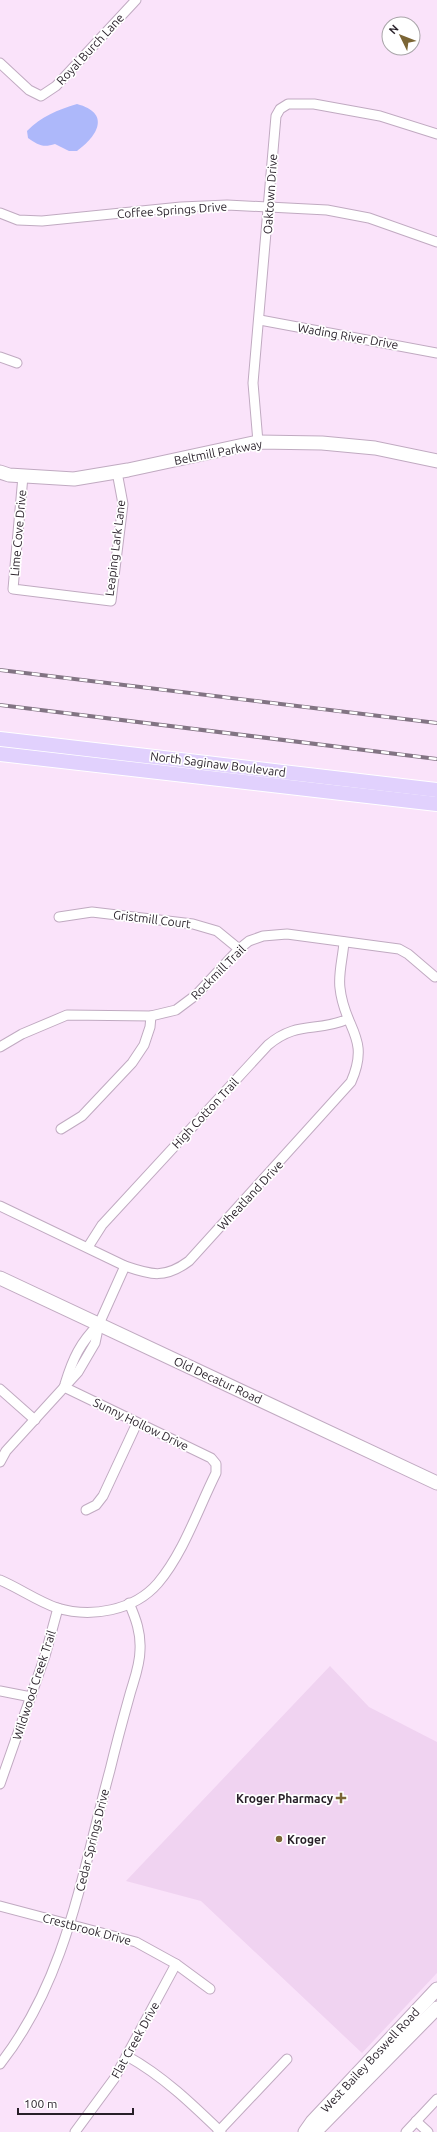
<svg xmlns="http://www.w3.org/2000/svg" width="437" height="2132" font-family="Ubuntu,sans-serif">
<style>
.built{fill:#f0d3f1}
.water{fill:#adb8fa}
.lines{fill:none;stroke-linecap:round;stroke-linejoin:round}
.street-casing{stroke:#c0aac1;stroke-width:11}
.secondary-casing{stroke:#c0aac1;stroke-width:15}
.primary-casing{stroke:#fff;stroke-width:16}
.street{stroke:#fff;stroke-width:9}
.secondary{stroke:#fff;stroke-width:13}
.primary{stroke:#e1d1fd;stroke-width:14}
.rail-casing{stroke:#827483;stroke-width:4}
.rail{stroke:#fff;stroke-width:2.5;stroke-dasharray:8;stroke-linecap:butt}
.poi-dot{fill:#7b6535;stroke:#fff;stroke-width:1.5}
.labels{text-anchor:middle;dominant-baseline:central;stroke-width:3.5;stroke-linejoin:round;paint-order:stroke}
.street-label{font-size:12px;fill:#271f28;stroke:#fff}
.poi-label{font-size:12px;font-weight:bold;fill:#271f28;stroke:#fff;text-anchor:end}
</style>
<rect width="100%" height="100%" fill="#fae3fa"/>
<path class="built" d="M330 1666 369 1707 437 1742V1973L362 2053 201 1901 126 1881Z"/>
<path class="water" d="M77 104C111 113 98 136 77 151H69L55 144C43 148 38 145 28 138L27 131C42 116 57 110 77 104Z"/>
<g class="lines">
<defs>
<g id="street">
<path d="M0 63 29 90 41 96 56 86 136 0"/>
<path d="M0 213 18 220 42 221 181 207 227 205 327 210 369 218 437 242"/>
<path d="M260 320 437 353"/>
<path d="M0 357 17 363"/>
<path d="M258 442 253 383 276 116 280 109 288 104H314L380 116 437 134"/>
<path d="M23 476 13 589 111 601 123 504 117 472"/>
<path d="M59 917 92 912 193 924 217 931 239 949"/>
<path d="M0 1047 22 1034 67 1015 151 1016 176 1010 196 995 239 949 249 941 263 936 287 934 399 949 408 954 435 977"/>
<path d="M61 1129 82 1116 132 1063 144 1045 150 1027 151 1016"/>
<path d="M0 1206 125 1266C151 1275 165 1279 189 1261L351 1082C371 1037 344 1029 340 988 338 974 343 957 344 942"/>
<path d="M88 1247 102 1225 268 1045C298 1020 316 1033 348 1019"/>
<path d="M65 1384C73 1358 80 1343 99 1324"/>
<path d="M0 1389 35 1420"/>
<path d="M0 1462 6 1451 78 1372 95 1343 99 1324 125 1266"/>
<path d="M86 1510 96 1505 103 1496 137 1423"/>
<path d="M0 1580C19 1588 37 1601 57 1608 91 1618 134 1611 158 1583 184 1552 198 1509 216 1473V1464L211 1458 64 1387"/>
<path d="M0 1691 31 1697"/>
<path d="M0 1784 45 1656 58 1608"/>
<path d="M0 1906 136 1942 176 1964 210 1989"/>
<path d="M127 2056C163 2076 192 2104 221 2132"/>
<path d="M0 2064C67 1979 82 1872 110 1770 116 1745 123 1719 130 1694 134 1680 140 1665 140 1650 141 1633 136 1619 129 1603"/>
<path d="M416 2121 428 2132"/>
<path d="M75 2132 114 2079 176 1964"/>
<path d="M218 2132 287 2059"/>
<path d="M406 2132 437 2099"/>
</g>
<g id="secondary">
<path d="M0 472 9 475 74 479 128 470 258 442 322 443 375 448 437 461"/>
<path d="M0 1278 437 1483"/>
<path d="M305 2132 312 2122 437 1989"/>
<path d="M315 2132 437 2008"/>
</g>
<g id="primary">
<path d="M0 739 437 790"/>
<path d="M0 754 437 804"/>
</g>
</defs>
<use href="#street" class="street-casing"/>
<use href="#secondary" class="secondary-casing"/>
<use href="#primary" class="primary-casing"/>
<use href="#street" class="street"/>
<use href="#secondary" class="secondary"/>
<use href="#primary" class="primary"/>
<defs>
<g id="rail">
<path d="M0 670 437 723"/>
<path d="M0 705 437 759"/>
</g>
</defs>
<use href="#rail" class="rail-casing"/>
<use href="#rail" class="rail"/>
</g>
<g class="poi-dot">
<path d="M339 1792h4v4h4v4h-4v4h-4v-4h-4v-4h4z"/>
<circle cx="279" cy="1839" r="4"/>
</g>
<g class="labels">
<g class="street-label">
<text transform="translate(90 49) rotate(-47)">Royal Burch Lane</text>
<text transform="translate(270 194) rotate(-86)">Oaktown Drive</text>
<text transform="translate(172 210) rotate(-4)">Coffee Springs Drive</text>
<text transform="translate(348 336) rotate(10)">Wading River Drive</text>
<text transform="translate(218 452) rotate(-11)">Beltmill Parkway</text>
<text transform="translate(18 533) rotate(-85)">Lime Cove Drive</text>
<text transform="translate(115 548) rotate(-83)">Leaping Lark Lane</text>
<text transform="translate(218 764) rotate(7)">North Saginaw Boulevard</text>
<text transform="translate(152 919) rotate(7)">Gristmill Court</text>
<text transform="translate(218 972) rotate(-45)">Rockmill Trail</text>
<text transform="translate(205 1113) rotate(-47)">High Cotton Trail</text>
<text transform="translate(250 1195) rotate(-47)">Wheatland Drive</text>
<text transform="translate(218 1380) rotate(25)">Old Decatur Road</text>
<text transform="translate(141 1424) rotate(26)">Sunny Hollow Drive</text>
<text transform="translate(34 1685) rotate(-72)">Wildwood Creek Trail</text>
<text transform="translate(92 1840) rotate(-76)">Cedar Springs Drive</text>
<text transform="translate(87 1929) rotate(15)">Crestbrook Drive</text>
<text transform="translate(135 2040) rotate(-61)">Flat Creek Drive</text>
<text transform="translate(370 2060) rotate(-47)">West Bailey Boswell Road</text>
</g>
<g class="poi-label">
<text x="333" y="1798">Kroger Pharmacy</text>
<text x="287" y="1839" text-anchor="start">Kroger</text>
</g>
</g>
<g transform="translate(401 36) rotate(313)"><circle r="19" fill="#ffffff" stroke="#a9a5a9"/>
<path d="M0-3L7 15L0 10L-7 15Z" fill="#7b6535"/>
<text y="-6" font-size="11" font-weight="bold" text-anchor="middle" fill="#271f28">N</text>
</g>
<path d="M18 2108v6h115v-6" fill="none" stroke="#271f28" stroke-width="2"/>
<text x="24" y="2108" font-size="12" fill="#271f28" stroke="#ffffff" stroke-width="3" paint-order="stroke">100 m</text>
</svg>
